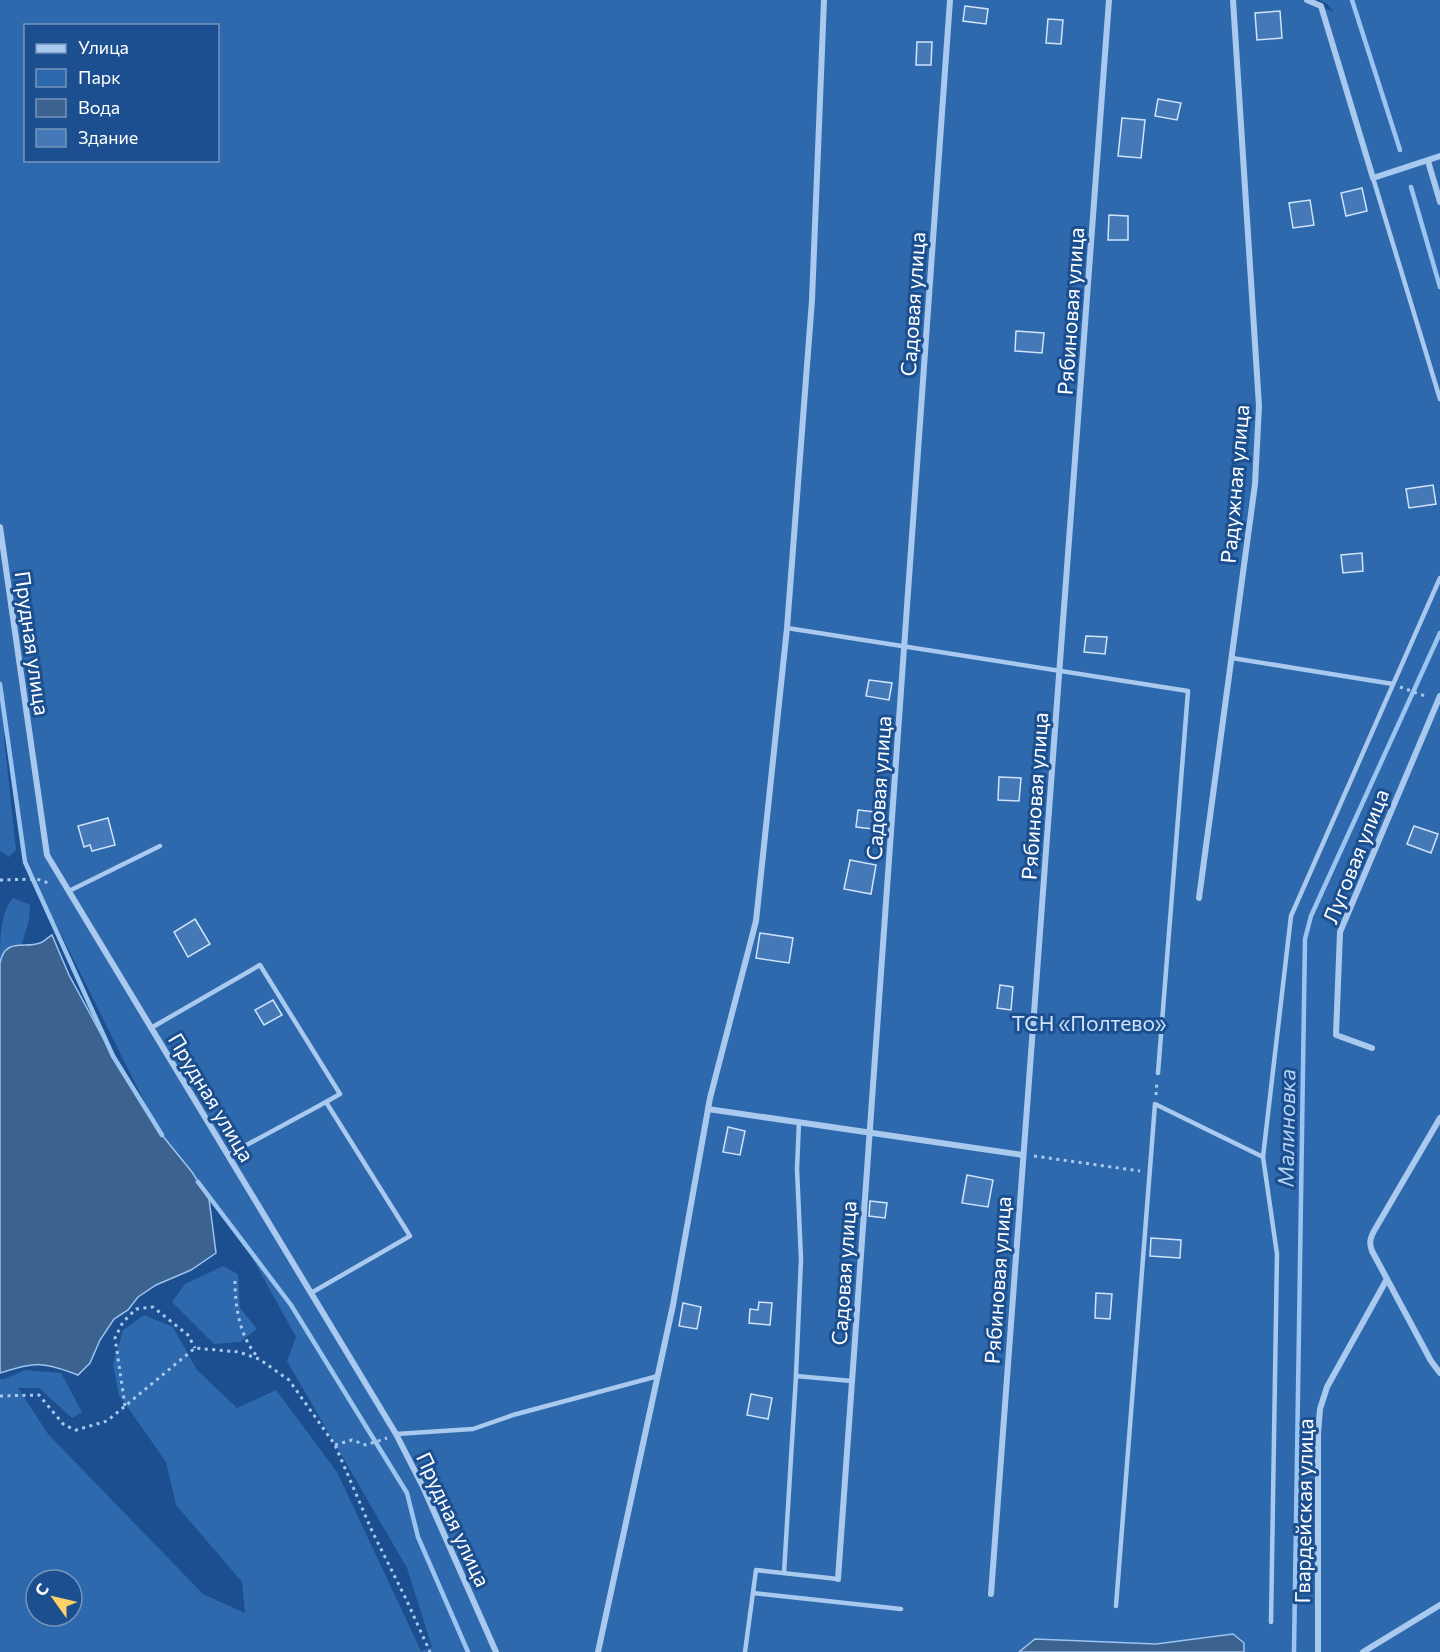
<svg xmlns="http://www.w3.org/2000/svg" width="1440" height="1652" font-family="Commissioner,sans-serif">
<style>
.green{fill:#2e69ad;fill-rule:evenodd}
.water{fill:#3c6290;stroke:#9cc4f0;stroke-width:1.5}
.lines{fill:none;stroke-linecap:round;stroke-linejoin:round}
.stream{stroke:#9cc4f0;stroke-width:4.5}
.building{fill:#4478b7;stroke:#cfe3fa;stroke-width:1.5}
.path{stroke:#a9c9ee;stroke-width:3;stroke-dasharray:3 4.5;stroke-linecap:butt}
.lane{stroke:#a9c9ee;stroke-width:4.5}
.street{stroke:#a9c9ee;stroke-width:6}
.labels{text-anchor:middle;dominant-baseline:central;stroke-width:6;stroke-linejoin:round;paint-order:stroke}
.street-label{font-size:21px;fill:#fff;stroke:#1b4f8f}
.park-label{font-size:21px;fill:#cfe3fa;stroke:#1b4f8f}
.water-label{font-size:22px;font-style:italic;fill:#b5d3f5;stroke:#1b4f8f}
</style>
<rect width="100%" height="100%" fill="#1b4f8f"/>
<g class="green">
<path d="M0 0H1307L1334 12 1327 4 1319 0H1440V1652H0V1379H4L25 1370 61 1373 82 1412 72 1418 39 1388H18L48 1434 203 1594 245 1613 242 1582 176 1505 166 1462 119 1395 113 1365 123 1330 144 1315 173 1327 197 1370 237 1408 276 1390 337 1472 421 1651 432 1647 407 1568 287 1361 296 1337 243 1241 192 1172 162 1135 156 1125 25 862 7 732 4 737 16 850 9 857 0 851ZM26 26H218V160H26ZM36 1580H72V1616H36Z"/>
<path d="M13 898 30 905 29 920 22 944C11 947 2 951 0 963 0 944 0 912 13 898Z"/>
<path d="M223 1266 238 1274 240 1308 257 1329 240 1342 214 1344 172 1302 185 1284Z"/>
</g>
<g class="water">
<path d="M52 935 69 975 113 1056 162 1135 192 1172 209 1199 216 1253 191 1270 156 1285 138 1297 128 1310 114 1319 100 1340 90 1363 78 1375C43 1361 35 1362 0 1373V963C5 937 25 949 40 943 44 942 48 937 52 935Z"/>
<path d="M1233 1634 1244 1643V1652H1019L1035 1639 1156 1644Z"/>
</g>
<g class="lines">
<g class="stream">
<path d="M1352 0 1400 150"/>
<path d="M1411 187 1440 287"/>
<path d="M0 684 25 862 113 1056 162 1135"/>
<path d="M198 1182 291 1305 407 1493 418 1537 468 1652"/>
<path d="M1294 1652 1305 939 1311 916 1440 633"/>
</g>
</g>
<g class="building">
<path d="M965 6 988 9 986 24 963 21Z"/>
<path d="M1280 11 1282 38 1257 40 1255 13Z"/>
<path d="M1048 19 1063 20 1061 44 1046 43Z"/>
<path d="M917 42H932L931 65H916Z"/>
<path d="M1158 99 1181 103 1177 120 1155 116Z"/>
<path d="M1122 118 1145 120 1141 158 1118 156Z"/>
<path d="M1362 188 1367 211 1346 216 1341 193Z"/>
<path d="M1310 200 1314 225 1293 228 1289 203Z"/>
<path d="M1109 215 1128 216V240H1108Z"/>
<path d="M1016 331 1044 333 1042 353 1015 351Z"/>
<path d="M1433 485 1436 504 1409 508 1406 489Z"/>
<path d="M1362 553 1363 571 1343 573 1341 555Z"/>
<path d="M1086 636 1107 637 1105 654 1084 652Z"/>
<path d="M869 680 892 683 889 700 866 696Z"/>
<path d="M999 777 1021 778 1019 801 998 800Z"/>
<path d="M858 810 884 813 882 830 856 827Z"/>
<path d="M108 818 115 845 92 851 90 845 84 847 78 826Z"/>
<path d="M1414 826 1438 834 1431 853 1407 844Z"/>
<path d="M850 860 876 865 871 894 844 889Z"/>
<path d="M195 919 210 944 188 957 174 932Z"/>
<path d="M760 933 793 938 789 963 756 958Z"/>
<path d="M1000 985 1013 987 1011 1010 997 1008Z"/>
<path d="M273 1000 282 1015 264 1025 255 1010Z"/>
<path d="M728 1127 745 1131 740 1155 723 1152Z"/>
<path d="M967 1175 993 1180 988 1207 962 1203Z"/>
<path d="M870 1201 887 1203 885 1218 869 1216Z"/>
<path d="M1151 1238 1181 1240 1180 1258 1150 1256Z"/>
<path d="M1096 1293 1112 1294 1110 1319 1095 1318Z"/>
<path d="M759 1302 772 1303 770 1325 749 1323 750 1309 758 1310Z"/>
<path d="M683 1303 701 1307 697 1329 679 1326Z"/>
<path d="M751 1394 772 1398 768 1419 747 1415Z"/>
</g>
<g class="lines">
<g class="path">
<path d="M1400 687 1428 697"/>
<path d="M0 880 37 879 51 884"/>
<path d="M1156 1095 1157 1081"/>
<path d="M1034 1156 1140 1171"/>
<path d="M235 1281C235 1307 240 1338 258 1357"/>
<path d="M0 1396 39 1395 64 1425 76 1430 107 1421 195 1348 239 1352 259 1359 289 1380 335 1445 372 1531 406 1599 430 1652"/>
<path d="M125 1406 115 1338 123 1322 136 1309 153 1307 188 1335 195 1348"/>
<path d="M335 1445 352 1440 366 1445 387 1438"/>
</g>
<g class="lane">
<path d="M1373 178 1440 399"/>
<path d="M787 628 1188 691 1158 1073"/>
<path d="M1232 658 1393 684"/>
<path d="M69 891 160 846"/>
<path d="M151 1028 260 965 340 1094 326 1102 410 1236 311 1293"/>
<path d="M228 1155 326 1102"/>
<path d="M796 1376 852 1381"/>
<path d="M396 1434 473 1429 513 1415 658 1376"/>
<path d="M784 1573 796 1376 801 1259 797 1169 799 1122"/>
<path d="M753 1593 901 1609"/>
<path d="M1116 1606 1155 1104 1263 1157"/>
<path d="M1271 1622 1277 1254 1263 1157 1291 916 1440 578"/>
<path d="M745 1652 756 1570 838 1579"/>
</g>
<g class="street">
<path d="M1307 0 1321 6 1373 178 1440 156"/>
<path d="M1428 161 1440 202"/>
<path d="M0 527 47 855 396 1434 424 1489 496 1652"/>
<path d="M1199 898 1255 484 1259 406 1233 0"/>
<path d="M1372 1048 1336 1035 1340 932 1440 696"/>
<path d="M708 1109 1023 1155"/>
<path d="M1440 1118 1374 1231C1370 1238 1369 1243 1372 1251L1431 1361 1440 1373"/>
<path d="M838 1579 950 0"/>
<path d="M991 1594 1109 0"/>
<path d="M598 1652 673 1305 710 1098 756 921 787 628 812 300 824 0"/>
<path d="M1318 1652V1434L1320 1409 1327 1387 1387 1279"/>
<path d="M1363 1652 1440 1605"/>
</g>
</g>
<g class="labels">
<g class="street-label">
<text transform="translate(912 304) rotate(-86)">Садовая улица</text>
<text transform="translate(1070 311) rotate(-86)">Рябиновая улица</text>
<text transform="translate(1234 484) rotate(-85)">Радужная улица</text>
<text transform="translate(33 643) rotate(82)">Прудная улица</text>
<text transform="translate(878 788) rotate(-86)">Садовая улица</text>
<text transform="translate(1034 796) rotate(-86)">Рябиновая улица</text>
<text transform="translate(1355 856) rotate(-68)">Луговая улица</text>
<text transform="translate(212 1097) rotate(59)">Прудная улица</text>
<text transform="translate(843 1273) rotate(-86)">Садовая улица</text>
<text transform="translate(997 1280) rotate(-86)">Рябиновая улица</text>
<text transform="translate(1303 1511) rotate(-89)">Гвардейская улица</text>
<text transform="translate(454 1519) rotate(65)">Прудная улица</text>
</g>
<g class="park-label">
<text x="1089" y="1022">ТСН «Полтево»</text>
</g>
<g class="water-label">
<text transform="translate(1286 1128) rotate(-89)">Малиновка</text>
</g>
</g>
<rect x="24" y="24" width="195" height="138" fill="#1b4f8f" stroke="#7695bc" stroke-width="1.5"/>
<rect x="36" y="44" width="30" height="9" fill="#a9c9ee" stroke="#7695bc" stroke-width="1.5"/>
<text x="78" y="54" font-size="18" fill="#ffffff">Улица</text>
<rect x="36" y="69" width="30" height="18" fill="#2e69ad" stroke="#7695bc" stroke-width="1.5"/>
<text x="78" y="84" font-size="18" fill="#ffffff">Парк</text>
<rect x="36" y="99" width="30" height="18" fill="#3c6290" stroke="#7695bc" stroke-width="1.5"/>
<text x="78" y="114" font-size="18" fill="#ffffff">Вода</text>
<rect x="36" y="129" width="30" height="18" fill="#4478b7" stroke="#7695bc" stroke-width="1.5"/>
<text x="78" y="144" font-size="18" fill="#ffffff">Здание</text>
<g transform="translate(54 1598) rotate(304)"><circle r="28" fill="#1b4f8f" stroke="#7695bc" stroke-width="1.5"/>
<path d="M0-4.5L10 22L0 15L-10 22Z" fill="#ffd166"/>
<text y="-9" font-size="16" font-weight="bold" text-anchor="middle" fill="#ffffff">С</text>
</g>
</svg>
